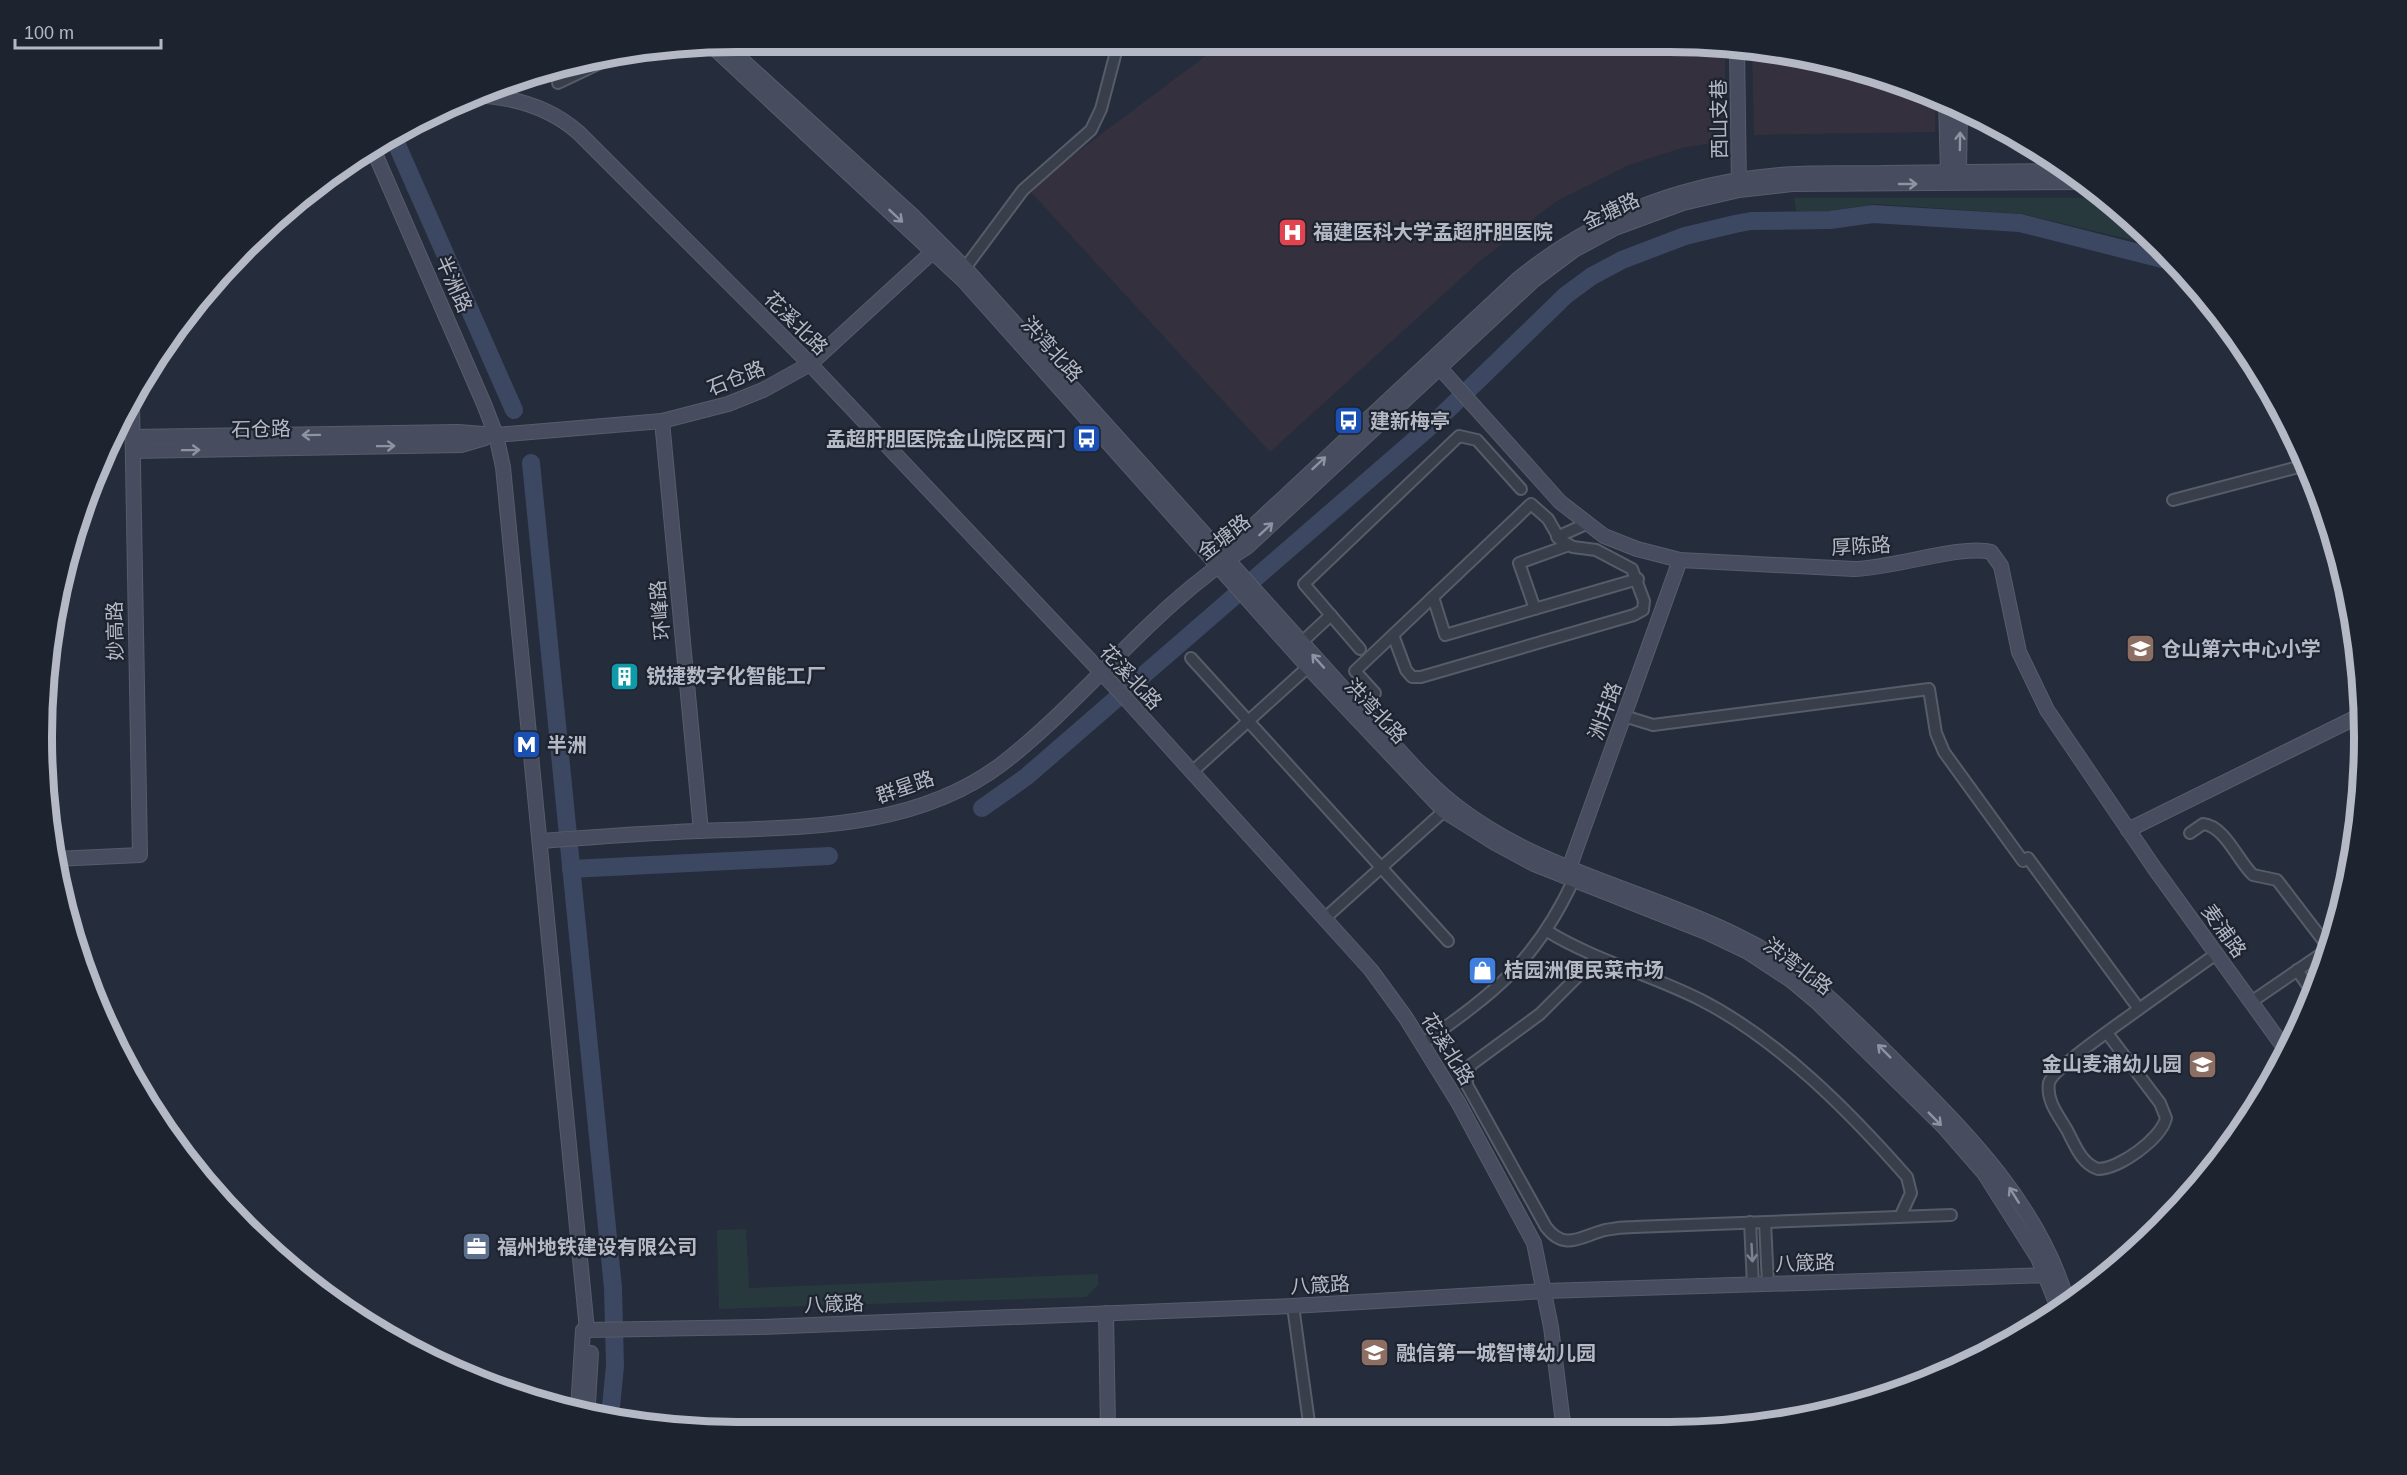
<svg xmlns="http://www.w3.org/2000/svg" width="2407" height="1475" font-family="Helvetica,'Noto Sans SC',sans-serif">
<style>
.medical{fill:#34303d}
.green{fill:#28393d}
.lines{fill:none;stroke-linecap:round;stroke-linejoin:round}
.river{stroke:#3c4762;stroke-width:18}
.street-casing{stroke:#575c69;stroke-width:14}
.secondary-casing{stroke:#575c69;stroke-width:16}
.street{stroke:#393e4b;stroke-width:10}
.secondary{stroke:#474d5e;stroke-width:14}
.oneway{stroke:#8e93a2}
.oneway2{stroke:#7d828f}
.labels{text-anchor:middle;dominant-baseline:central;stroke-width:4.5;stroke-linejoin:round;paint-order:stroke}
.street-label{font-size:20px;fill:#b5b9c6;stroke:#1e2330}
.poi-label{font-size:20px;font-weight:bold;fill:#b5b9c6;stroke:#1e2330;text-anchor:start}
.rim{fill:none;stroke:#b5b9c6;stroke-width:8}
</style>
<rect width="100%" height="100%" fill="#252c3b"/>
<g class="medical">
<path d="M1216 48H1725V141L1682 148 1629 165 1555 202 1479 262 1270 452 1028 189Z"/>
<path d="M1752 48 1935 95V132L1754 135Z"/>
</g>
<g class="green">
<path d="M1794 198H2106L2157 246 2023 214 1875 204 1821 212 1796 211Z"/>
<path d="M746 1229 749 1288 1098 1274V1285L1086 1297 719 1309 717 1230Z"/>
</g>
<g class="lines">
<g class="river">
<path d="M393 136 514 410"/>
<path d="M531 463 613 1288 615 1366 610 1417"/>
<path d="M982 808 1026 777 1433 424 1566 295 1592 276 1622 260 1685 236 1735 224 1751 221 1830 220 1873 214 2020 223 2174 262"/>
<path d="M571 869 829 856"/>
</g>
<defs>
<g id="street">
<path d="M558 83 619 54"/>
<path d="M965 268 1023 190 1091 130 1101 109 1117 48"/>
<path d="M2173 500 2306 465"/>
<path d="M1557 537 1586 524"/>
<path d="M1433 597 1445 635 1638 579"/>
<path d="M1535 609 1519 563 1569 545"/>
<path d="M1302 642 1331 615"/>
<path d="M1360 649 1304 584 1459 436 1477 440 1521 489"/>
<path d="M1191 658 1448 941"/>
<path d="M1360 708 1375 693 1355 671 1531 504 1548 519 1560 540 1573 547 1596 550 1632 569 1644 601 1643 610 1634 615 1421 677H1412L1406 670 1393 635"/>
<path d="M1624 716 1653 725 1929 689 1936 733 1944 752 2023 861 2028 858 2139 1009 2216 954"/>
<path d="M1192 772 1308 667"/>
<path d="M2190 833 2203 824C2225 826 2238 861 2253 875L2277 880 2329 948"/>
<path d="M1324 919 1444 811"/>
<path d="M1547 931C1596 961 1650 974 1701 1000 1779 1040 1850 1112 1907 1177L1911 1193 1900 1217"/>
<path d="M1596 958 1540 1014 1472 1064 1467 1072V1085L1546 1227C1565 1252 1581 1236 1605 1230 1615 1228 1624 1227 1634 1227L1951 1215"/>
<path d="M2297 970 2313 993"/>
<path d="M2251 1002 2330 948"/>
<path d="M2107 1033 2160 1103 2166 1118C2161 1139 2119 1169 2098 1169 2081 1163 2075 1145 2067 1130 2059 1116 2046 1101 2049 1083 2052 1069 2123 1021 2139 1009"/>
<path d="M1422 1044C1495 992 1535 963 1574 879"/>
<path d="M1750 1222 1753 1285"/>
<path d="M1765 1222 1768 1284"/>
<path d="M1293 1306 1310 1430"/>
</g>
<g id="secondary">
<path d="M714 48 964 281 1308 667 1444 811 1495 843 1534 864 1706 932 1748 952 1792 981 1817 1002 1943 1126 1984 1173 2038 1258 2059 1310"/>
<path d="M729 48 914 217 965 268 1397 748C1416 769 1436 791 1459 808 1540 870 1644 890 1734 934 1804 967 1840 1007 1893 1059 1964 1130 2040 1204 2068 1304"/>
<path d="M1737 48 1739 187"/>
<path d="M476 95C513 97 551 108 579 133L810 364 1119 691 1371 970 1406 1018 1458 1102 1534 1243 1551 1327 1564 1431"/>
<path d="M1946 101 1948 172"/>
<path d="M373 149 484 404 496 435 503 467 587 1330"/>
<path d="M1959 172 1960 109"/>
<path d="M1439 367 1560 502 1604 536 1637 549 1680 560 1854 569C1890 569 1962 544 1991 552L2001 566 2019 652 2047 710 2155 869 2288 1053"/>
<path d="M662 421 701 831"/>
<path d="M133 437 458 432 496 435 662 421 728 404 763 390 810 364 940 245"/>
<path d="M133 451 461 445 485 438"/>
<path d="M1220 557 1517 280C1593 218 1682 183 1780 175 1814 172 1850 174 1885 173 1946 172 2007 172 2067 171"/>
<path d="M2128 830 2361 715"/>
<path d="M541 841C593 837 646 833 699 831 802 827 916 830 1003 763 1089 696 1154 604 1247 547L1534 280 1574 250 1615 228 1683 203 1739 190 1792 184 2086 182"/>
<path d="M55 859 140 855 132 406"/>
<path d="M1567 874 1680 560"/>
<path d="M1106 1313 1108 1429"/>
<path d="M588 1403 591 1353"/>
<path d="M578 1409 583 1330H587L759 1327 1293 1306 1545 1291 2053 1275"/>
</g>
</defs>
<use href="#street" class="street-casing"/>
<use href="#secondary" class="secondary-casing"/>
<use href="#street" class="street"/>
<use href="#secondary" class="secondary"/>
</g>
<defs><path id="oneway-shaft" d="M-6 0H5M1.5-3L5.5 0L1.5 3" fill="none" stroke-width="1.6" stroke-linecap="round" stroke-linejoin="round" transform="scale(1.5)"/></defs>
<g class="oneway">
<use href="#oneway-shaft" transform="translate(1960 141) rotate(-89)"/>
<use href="#oneway-shaft" transform="translate(1908 184)"/>
<use href="#oneway-shaft" transform="translate(896 216) rotate(43)"/>
<use href="#oneway-shaft" transform="translate(311 435) rotate(179)"/>
<use href="#oneway-shaft" transform="translate(386 446) rotate(-1)"/>
<use href="#oneway-shaft" transform="translate(191 450) rotate(-1)"/>
<use href="#oneway-shaft" transform="translate(1319 463) rotate(-43)"/>
<use href="#oneway-shaft" transform="translate(1266 529) rotate(-43)"/>
<use href="#oneway-shaft" transform="translate(1318 661) rotate(-132)"/>
<use href="#oneway-shaft" transform="translate(1884 1051) rotate(-135)"/>
<use href="#oneway-shaft" transform="translate(1935 1119) rotate(45)"/>
<use href="#oneway-shaft" transform="translate(2014 1195) rotate(-122)"/>
</g>
<use class="oneway2" href="#oneway-shaft" transform="translate(1752 1253) rotate(87)"/>
<defs>
<symbol id="hospital-square" viewBox="-11 -11 22 22"><rect x="-9" y="-9" width="18" height="18" rx="4" fill="#e0444e" stroke="#1e2330"/><path d="M-5-5h3v3.5h4V-5h3V5h-3V1.5h-4V5h-3Z" fill="#fff"/></symbol>
<symbol id="bus-square" viewBox="-11 -11 22 22"><rect x="-9" y="-9" width="18" height="18" rx="4" fill="#1a4fb4" stroke="#1e2330"/><path d="M-5-6H5V4H4V6H2V4H-2V6H-4V4H-5ZM-3.5-4V0h7V-4ZM-3.5 1.2v1.5H-2V1.2ZM2 1.2v1.5H3.5V1.2Z" fill="#fff"/></symbol>
<symbol id="school-square" viewBox="-11 -11 22 22"><rect x="-9" y="-9" width="18" height="18" rx="4" fill="#8d6e63" stroke="#1e2330"/><path d="M0-5L7-2L0 1L-7-2ZM-4 1L0 2.5L4 1V4Q0 6-4 4Z" fill="#fff"/></symbol>
<symbol id="building-square" viewBox="-11 -11 22 22"><rect x="-9" y="-9" width="18" height="18" rx="4" fill="#0f9aa8" stroke="#1e2330"/><path d="M-4-6H4V6H1V3H-1V6H-4ZM-2.5-4.3h1.7v1.8h-1.7ZM.8-4.3h1.7v1.8H.8ZM-2.5-1h1.7V.8h-1.7ZM.8-1h1.7V.8H.8Z" fill="#fff"/></symbol>
<symbol id="metro-square" viewBox="-11 -11 22 22"><rect x="-9" y="-9" width="18" height="18" rx="4" fill="#1a4fb4" stroke="#1e2330"/><path d="M-5.5 5V-5H-3L0 0L3-5H5.5V5H3V-.5L0 4L-3-.5V5Z" fill="#fff"/></symbol>
<symbol id="shop-square" viewBox="-11 -11 22 22"><rect x="-9" y="-9" width="18" height="18" rx="4" fill="#3f7fe0" stroke="#1e2330"/><path d="M-5-2.5h2.3a2.7 3.5 0 0 1 5.4 0H5L5.5 6h-11ZM-1.5-2.5h3a1.5 2.3 0 0 0-3 0Z" fill="#fff"/></symbol>
<symbol id="office-square" viewBox="-11 -11 22 22"><rect x="-9" y="-9" width="18" height="18" rx="4" fill="#5c6f8a" stroke="#1e2330"/><path d="M-6-3h4V-5.5h4V-3h4V5H-6ZM-1-4.5V-3h2v-1.5ZM-6 0V1H6V0Z" fill="#fff"/></symbol>
</defs>
<g fill-rule="evenodd">
<use href="#hospital-square" x="1276" y="216" width="33" height="33"/>
<use href="#bus-square" x="1332" y="404" width="33" height="33"/>
<use href="#bus-square" x="1070" y="422" width="33" height="33"/>
<use href="#school-square" x="2124" y="632" width="33" height="33"/>
<use href="#building-square" x="608" y="660" width="33" height="33"/>
<use href="#metro-square" x="510" y="728" width="33" height="33"/>
<use href="#shop-square" x="1466" y="954" width="33" height="33"/>
<use href="#school-square" x="2186" y="1048" width="33" height="33"/>
<use href="#office-square" x="460" y="1230" width="33" height="33"/>
<use href="#school-square" x="1358" y="1336" width="33" height="33"/>
</g>
<g class="labels">
<g class="street-label">
<text transform="translate(1719 119) rotate(-91)">西山支巷</text>
<text transform="translate(1611 211) rotate(-25)">金塘路</text>
<text transform="translate(454 284) rotate(66)">半洲路</text>
<text transform="translate(796 323) rotate(45)">花溪北路</text>
<text transform="translate(1052 349) rotate(48)">洪湾北路</text>
<text transform="translate(736 378) rotate(-22)">石仓路</text>
<text transform="translate(261 429) rotate(-1)">石仓路</text>
<text transform="translate(1224 537) rotate(-38)">金塘路</text>
<text transform="translate(1861 546) rotate(-3)">厚陈路</text>
<text transform="translate(660 610) rotate(-95)">环峰路</text>
<text transform="translate(115 631) rotate(-91)">妙高路</text>
<text transform="translate(1131 677) rotate(47)">花溪北路</text>
<text transform="translate(1376 711) rotate(47)">洪湾北路</text>
<text transform="translate(1605 711) rotate(-70)">洲井路</text>
<text transform="translate(905 787) rotate(-19)">群星路</text>
<text transform="translate(2224 931) rotate(54)">麦浦路</text>
<text transform="translate(1798 966) rotate(37)">洪湾北路</text>
<text transform="translate(1448 1049) rotate(58)">花溪北路</text>
<text transform="translate(1805 1263) rotate(-2)">八箴路</text>
<text transform="translate(1320 1285) rotate(-3)">八箴路</text>
<text transform="translate(834 1304) rotate(-2)">八箴路</text>
</g>
<g class="poi-label">
<text x="1313" y="232">福建医科大学孟超肝胆医院</text>
<text x="1370" y="421">建新梅亭</text>
<text x="1066" y="439" text-anchor="end">孟超肝胆医院金山院区西门</text>
<text x="2161" y="649">仓山第六中心小学</text>
<text x="646" y="676">锐捷数字化智能工厂</text>
<text x="547" y="745">半洲</text>
<text x="1504" y="970">桔园洲便民菜市场</text>
<text x="2182" y="1064" text-anchor="end">金山麦浦幼儿园</text>
<text x="497" y="1247">福州地铁建设有限公司</text>
<text x="1396" y="1353">融信第一城智博幼儿园</text>
</g>
</g>
<path d="M0 0H2407V1475H0ZM737 52H1669A685 685 0 0 1 2354 737V737A685 685 0 0 1 1669 1422H737A685 685 0 0 1 52 737V737A685 685 0 0 1 737 52Z" fill="#1e2330" fill-rule="evenodd"/>
<path class="rim" d="M737 52H1669A685 685 0 0 1 2354 737V737A685 685 0 0 1 1669 1422H737A685 685 0 0 1 52 737V737A685 685 0 0 1 737 52Z"/>
<path d="M15 39v9h146v-9" fill="none" stroke="#b5b9c6" stroke-width="3"/>
<text x="24" y="39" font-size="18" fill="#b5b9c6" stroke="#1e2330" stroke-width="4.5" paint-order="stroke">100 m</text>
</svg>
